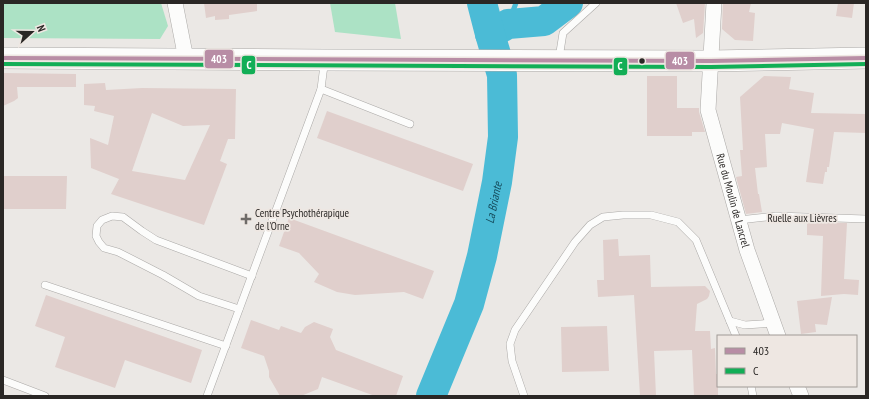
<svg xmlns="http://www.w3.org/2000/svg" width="869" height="399" font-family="'PT Sans Narrow',sans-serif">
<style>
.green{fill:#ace2c5}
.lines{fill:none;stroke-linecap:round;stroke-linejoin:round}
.stream{stroke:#4bbbd6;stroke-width:5}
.river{stroke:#4bbbd6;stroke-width:30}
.building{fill:#e0cfcc;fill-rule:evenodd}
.service-casing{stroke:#aba9a7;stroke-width:8}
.minor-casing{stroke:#aba9a7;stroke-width:16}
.secondary-casing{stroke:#aba9a7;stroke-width:22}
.service{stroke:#fcfcfb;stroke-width:7}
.minor{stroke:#fcfcfb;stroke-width:15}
.secondary{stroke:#fcfcfb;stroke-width:21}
.bus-1-casing{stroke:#eee7e2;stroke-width:7}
.bus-2-casing{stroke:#eee7e2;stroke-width:7}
.bus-1{stroke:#b88da5;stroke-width:4}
.bus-2{stroke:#12ae56;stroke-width:4}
.bus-dot{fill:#2a2725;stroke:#eee7e2;stroke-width:1.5}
.poi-dot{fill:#6e6b68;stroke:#eee7e2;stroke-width:1.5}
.labels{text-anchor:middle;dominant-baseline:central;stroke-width:3.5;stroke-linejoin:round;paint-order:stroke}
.street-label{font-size:11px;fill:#2a2725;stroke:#eee7e2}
.poi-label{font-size:11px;fill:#2a2725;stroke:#eee7e2;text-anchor:start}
.water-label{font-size:12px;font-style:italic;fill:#154c5d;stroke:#eee7e2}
.line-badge{stroke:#eee7e2;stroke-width:1.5}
.badge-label{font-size:11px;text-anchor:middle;font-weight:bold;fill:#fff}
</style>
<rect width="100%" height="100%" fill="#ebe8e5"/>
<g class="green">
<path d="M3 3H161L168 26 160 39 3 38Z"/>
<path d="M330 3H395L401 39 335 32Z"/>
</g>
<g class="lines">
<path class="stream" d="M508 24 516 3"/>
<g class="river">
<path d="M490 34 508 24 544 21 568 3"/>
<path id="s1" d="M431 396 469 304 482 256 497 182 503 137 502 75 490 34 482 3"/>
</g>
</g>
<g class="building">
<path d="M204 3H257V11L229 15V19L215 20V16L206 18Z"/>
<path d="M676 3H705L703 33 696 38 694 19 683 23Z"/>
<path d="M723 3H751L749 12 755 13 753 41 735 40 722 29Z"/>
<path d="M838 3H854L852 18 836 16Z"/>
<path d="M3 73 76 74V87H17L18 98 14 101 3 106Z"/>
<path d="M647 76H677V108H699V112L705 132H692V136H647Z"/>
<path d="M764 76 791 77 789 89 814 93 811 113 866 114V133L834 132 829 167H827V172H825L823 184 806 182 814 129 782 123 780 134H765L767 167 755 168 758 194H759L762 212 746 214 736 177 742 176 740 150H743L740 97Z"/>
<path d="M105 83 106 90 142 88 236 89 235 139H228L220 161 227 164 204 225 111 194 119 179 91 168 90 138 108 145 114 116 94 111 95 106 84 105V84ZM152 113 183 126 210 125 185 180 132 171Z"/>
<path d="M327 111 473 164 463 191 317 138Z"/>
<path d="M3 176H67L66 209H3Z"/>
<path d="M289 218 434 271 423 299 404 292 355 295 337 292 314 282 319 274 299 253 279 246Z"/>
<path d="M807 222 847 223 844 279 859 280 858 295 844 294 821 296 823 236 807 235Z"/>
<path d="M618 239 619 256 650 255 651 287 705 286 710 291 709 296 707 299 697 304 695 331H710L711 349 715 348 716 374H718V396H694L692 350 654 351 656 396H640L634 295 598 297 597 280H604L603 240Z"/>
<path d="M46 295 202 350 191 383 125 360 115 388 55 367 65 337 35 326Z"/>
<path d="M832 297 827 325 815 324 816 332 801 334 797 301Z"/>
<path d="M251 320 279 330 281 326 301 333 305 327 314 322 333 329 330 337 336 350 403 376 396 396H375L322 377 318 389 301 396H280L269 377V371L264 356 241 348Z"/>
<path d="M607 326 609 371 562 372 561 327Z"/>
</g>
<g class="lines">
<defs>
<g id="service">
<path d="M559 58 563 33 596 3"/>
<path d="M321 89 410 124"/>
<path d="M739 220 776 216 866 219"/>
<path d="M45 285 226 346"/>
<path d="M239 309 199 296 163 275 118 252 104 248 99 242 96 236 97 226 102 220 112 216 123 217 142 231 156 240 252 276"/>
<path d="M730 321 745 325 773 323"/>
<path d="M3 380 45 396"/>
<path d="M751 386 753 396"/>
<path d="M207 396 321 89 323 73 325 61"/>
<path d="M524 396 512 361 510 344 515 330 575 242 590 225 603 217 623 215H651L678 222 696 240 736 336"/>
</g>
<g id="minor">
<path d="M175 3 186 59"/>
<path id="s2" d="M714 3 708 110 747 250 778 336"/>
<path d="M797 386 801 396"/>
</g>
<path id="secondary" d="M3 58 325 60 711 61 866 58"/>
</defs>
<use href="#service" class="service-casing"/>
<use href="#minor" class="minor-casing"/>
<use href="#secondary" class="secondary-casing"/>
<use href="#service" class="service"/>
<use href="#minor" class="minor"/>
<use href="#secondary" class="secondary"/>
<defs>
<path id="bus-1" d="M3 58 711 61 866 58"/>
<path id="bus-2" d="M3 64 711 67 866 64"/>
</defs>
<use href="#bus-1" class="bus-1-casing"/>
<use href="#bus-2" class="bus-2-casing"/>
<use href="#bus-1" class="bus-1"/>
<use href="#bus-2" class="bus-2"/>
</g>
<circle class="bus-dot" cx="642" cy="61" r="3.5"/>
<path class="poi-dot" d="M244 213h4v4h4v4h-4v4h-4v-4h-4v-4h4z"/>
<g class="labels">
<g class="street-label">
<text stroke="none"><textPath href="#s2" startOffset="201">Rue du Moulin de Lancrel</textPath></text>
<text x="802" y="218">Ruelle aux Lièvres</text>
</g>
<g class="poi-label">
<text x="255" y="213">Centre Psychothérapique<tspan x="255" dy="13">de l'Orne</tspan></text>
</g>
<g class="water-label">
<text stroke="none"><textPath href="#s1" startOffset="204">La Briante</textPath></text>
</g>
</g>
<g class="line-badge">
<rect x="204" y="49" width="30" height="20" rx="4" fill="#b88da5"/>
<rect x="665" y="51" width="30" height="19" rx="4" fill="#b88da5"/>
<rect x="241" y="55" width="15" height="20" rx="4" fill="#12ae56"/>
<rect x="613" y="57" width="15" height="19" rx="4" fill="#12ae56"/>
</g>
<g class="badge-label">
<text x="219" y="63">403</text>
<text x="680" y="65">403</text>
<text x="249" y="69">C</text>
<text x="620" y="70">C</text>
</g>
<rect width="869" height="399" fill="none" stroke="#2a2725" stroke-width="8"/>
<rect x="717" y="335" width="140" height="52" fill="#eee7e2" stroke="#a09a96"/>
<rect x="725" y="348" width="20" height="6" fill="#b88da5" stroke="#a09a96"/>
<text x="753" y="355" font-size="12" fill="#2a2725">403</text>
<rect x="725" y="368" width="20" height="6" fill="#12ae56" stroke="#a09a96"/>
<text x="753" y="375" font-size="12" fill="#2a2725">C</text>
<g transform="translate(32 32) rotate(69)" stroke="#eee7e2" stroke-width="3" paint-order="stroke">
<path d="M0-3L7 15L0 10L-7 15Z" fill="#2a2725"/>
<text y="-6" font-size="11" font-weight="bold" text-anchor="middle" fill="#2a2725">N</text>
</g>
</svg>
